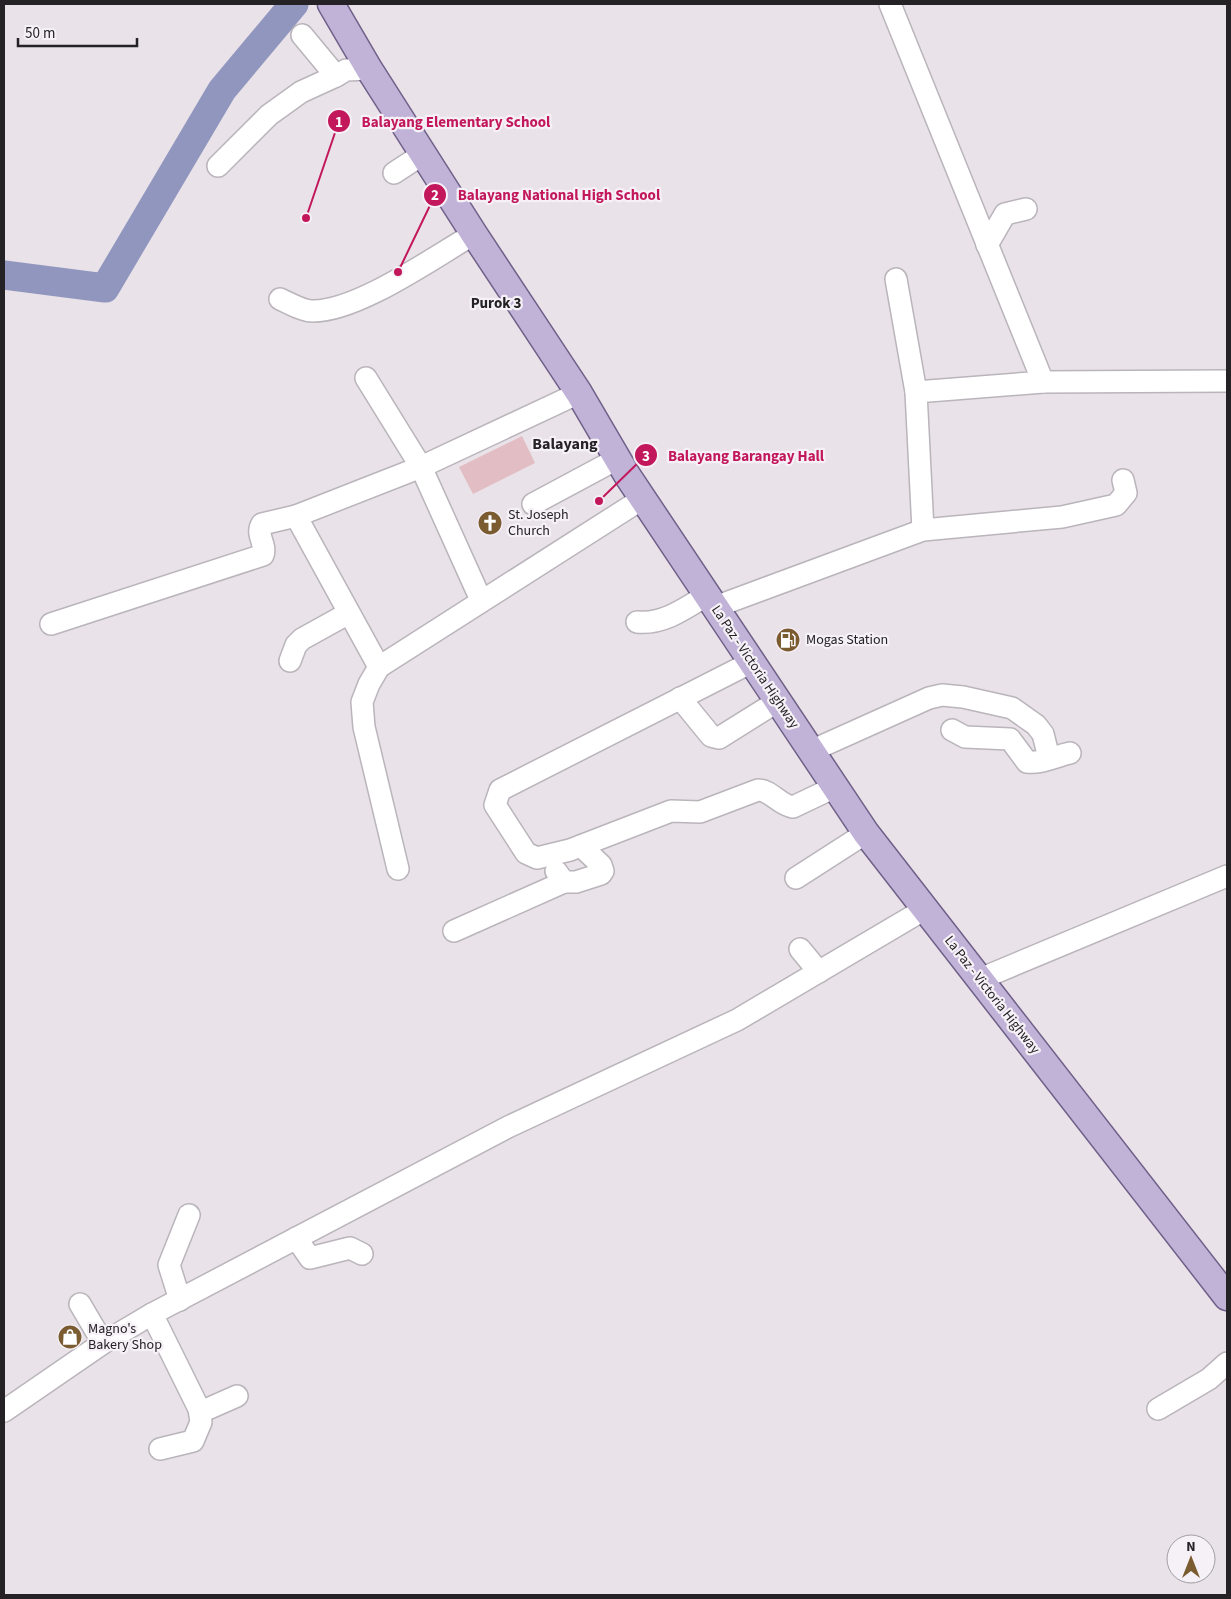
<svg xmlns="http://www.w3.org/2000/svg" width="1231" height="1599" font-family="'Source Sans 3',sans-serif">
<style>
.grass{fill:#e2bec4}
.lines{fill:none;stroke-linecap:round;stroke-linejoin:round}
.river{stroke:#9096be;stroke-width:29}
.minor-casing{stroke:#bab4bb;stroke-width:24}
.major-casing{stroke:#6f6088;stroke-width:29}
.minor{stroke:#fff;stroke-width:21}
.major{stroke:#c1b3d8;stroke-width:26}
.labels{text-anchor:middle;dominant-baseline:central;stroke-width:4.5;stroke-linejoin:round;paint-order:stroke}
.poi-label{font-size:14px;fill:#242224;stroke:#f6f0f7;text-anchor:start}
.street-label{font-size:14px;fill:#242224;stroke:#f6f0f7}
.neighbourhood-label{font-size:15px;font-weight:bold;fill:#242224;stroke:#f6f0f7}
.quarter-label{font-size:16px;font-weight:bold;fill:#242224;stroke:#f6f0f7}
.leader{fill:none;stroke:#c2185b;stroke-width:2}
.callout-dot{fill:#c2185b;stroke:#f6f0f7;stroke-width:2}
.mark-label{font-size:15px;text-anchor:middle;font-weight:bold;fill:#fff}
.callout-label{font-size:15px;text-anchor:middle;font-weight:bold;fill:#c2185b;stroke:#f6f0f7;stroke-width:4.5;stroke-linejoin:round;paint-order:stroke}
</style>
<rect width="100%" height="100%" fill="#e9e2e9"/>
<path class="grass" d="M522 436 535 463 473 494 459 467Z"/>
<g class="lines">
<path class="river" d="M4 275 105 288 222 90 294 4"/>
<defs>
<g id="minor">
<path d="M890 4 1043 382 916 392 923 530"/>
<path d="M302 35 336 76 346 70 369 69"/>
<path d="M218 166 269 115 301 92 336 76"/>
<path d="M394 173 423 154"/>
<path d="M987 245 1005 214 1026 209"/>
<path d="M896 279 916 392"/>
<path d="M280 299C289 303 302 311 312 311 357 312 434 257 474 234"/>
<path d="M366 378 421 467 481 600"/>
<path d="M1043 382 1227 381"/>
<path d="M579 393 421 467 296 516 379 667 642 499"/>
<path d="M533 504 617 459"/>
<path d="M715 607 923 530 1062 517 1116 505 1126 493 1123 480"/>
<path d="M637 622C663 625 686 608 707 595"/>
<path d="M51 624 263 555C267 544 255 535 262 524L296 516"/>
<path d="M290 661 296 645 302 639 349 613"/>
<path d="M752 662 500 790 495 805 526 853 537 858 570 850 671 811 700 812 758 790C771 790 779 805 793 807L835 787"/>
<path d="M379 667 369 684 362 702 364 727 398 869"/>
<path d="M680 698 711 736 719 738 778 701"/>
<path d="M952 730 965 737 1010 739 1027 762C1041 764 1056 756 1070 753"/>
<path d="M811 751 929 698 942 695 963 697 1012 708 1036 725 1043 734 1049 758"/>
<path d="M556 871 564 882H576L601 874 603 871 601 865 581 846"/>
<path d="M796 878 866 833"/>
<path d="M454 931 564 882"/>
<path d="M800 949 819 972"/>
<path d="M980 979 1227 876"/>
<path d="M296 1238 310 1258 350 1248 362 1254"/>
<path d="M180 1300 169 1265 189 1215"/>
<path d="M80 1304 103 1343"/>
<path d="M152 1314 199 1409 203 1411 237 1396"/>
<path d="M1158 1409 1209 1379 1227 1363"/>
<path d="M4 1411 103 1343 152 1314 508 1127 737 1020 925 909"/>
<path d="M160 1449 193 1441 201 1422 199 1409"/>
</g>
<path id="major" d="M331 4 369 69 474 234 579 393 627 475 866 833 1227 1297"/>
</defs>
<use href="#minor" class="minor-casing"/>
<use href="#major" class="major-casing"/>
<use href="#minor" class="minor"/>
<use href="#major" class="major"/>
</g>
<defs>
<symbol id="church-disc" viewBox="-11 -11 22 22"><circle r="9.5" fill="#7b5c31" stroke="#f6f0f7"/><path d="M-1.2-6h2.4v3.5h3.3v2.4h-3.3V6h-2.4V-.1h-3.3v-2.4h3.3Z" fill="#fff"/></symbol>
<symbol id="fuel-disc" viewBox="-11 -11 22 22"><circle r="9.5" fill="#7b5c31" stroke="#f6f0f7"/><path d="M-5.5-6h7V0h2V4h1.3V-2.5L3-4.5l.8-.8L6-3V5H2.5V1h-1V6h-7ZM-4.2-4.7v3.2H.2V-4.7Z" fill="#fff"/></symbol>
<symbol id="shop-disc" viewBox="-11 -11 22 22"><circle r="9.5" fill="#7b5c31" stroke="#f6f0f7"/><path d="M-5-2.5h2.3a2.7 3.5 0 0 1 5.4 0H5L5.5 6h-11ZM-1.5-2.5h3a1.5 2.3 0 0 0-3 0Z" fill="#fff"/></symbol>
</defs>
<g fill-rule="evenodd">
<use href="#church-disc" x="476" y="509" width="28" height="28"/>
<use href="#fuel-disc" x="774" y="626" width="28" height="28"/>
<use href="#shop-disc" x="56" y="1323" width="28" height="28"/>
</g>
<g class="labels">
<g class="poi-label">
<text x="508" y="515">St. Joseph<tspan x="508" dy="16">Church</tspan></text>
<text x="806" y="640">Mogas Station</text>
<text x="88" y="1329">Magno's<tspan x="88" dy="16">Bakery Shop</tspan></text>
</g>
<g class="street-label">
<text transform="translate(755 667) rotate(56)">La Paz - Victoria Highway</text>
<text transform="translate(992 995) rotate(52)">La Paz - Victoria Highway</text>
</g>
<g class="neighbourhood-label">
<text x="496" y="303">Purok 3</text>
</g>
<g class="quarter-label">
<text x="565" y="444">Balayang</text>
</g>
</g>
<path class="leader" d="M306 218L339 121M398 272L435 195M599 501L646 455"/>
<g class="callout-dot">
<circle cx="306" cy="218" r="5"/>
<circle cx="398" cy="272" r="5"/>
<circle cx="599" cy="501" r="5"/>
<circle cx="339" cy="121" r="12"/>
<circle cx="435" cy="195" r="12"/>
<circle cx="646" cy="455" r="12"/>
</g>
<g class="mark-label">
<text x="339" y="127">1</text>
<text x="435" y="200">2</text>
<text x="646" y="461">3</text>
</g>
<g class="callout-label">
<text x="456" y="127">Balayang Elementary School</text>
<text x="559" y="200">Balayang National High School</text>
<text x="746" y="461">Balayang Barangay Hall</text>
</g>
<rect width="1231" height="1599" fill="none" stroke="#242224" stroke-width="10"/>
<g transform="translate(1191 1559)"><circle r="24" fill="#f6f0f7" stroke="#a29ea3"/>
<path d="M0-4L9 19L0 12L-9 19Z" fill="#7b5c31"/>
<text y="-8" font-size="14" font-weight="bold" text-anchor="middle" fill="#242224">N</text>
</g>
<path d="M18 38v8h119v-8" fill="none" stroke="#242224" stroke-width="2.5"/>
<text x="25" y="38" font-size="15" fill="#242224" stroke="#f6f0f7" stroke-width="4" paint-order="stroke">50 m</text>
</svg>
